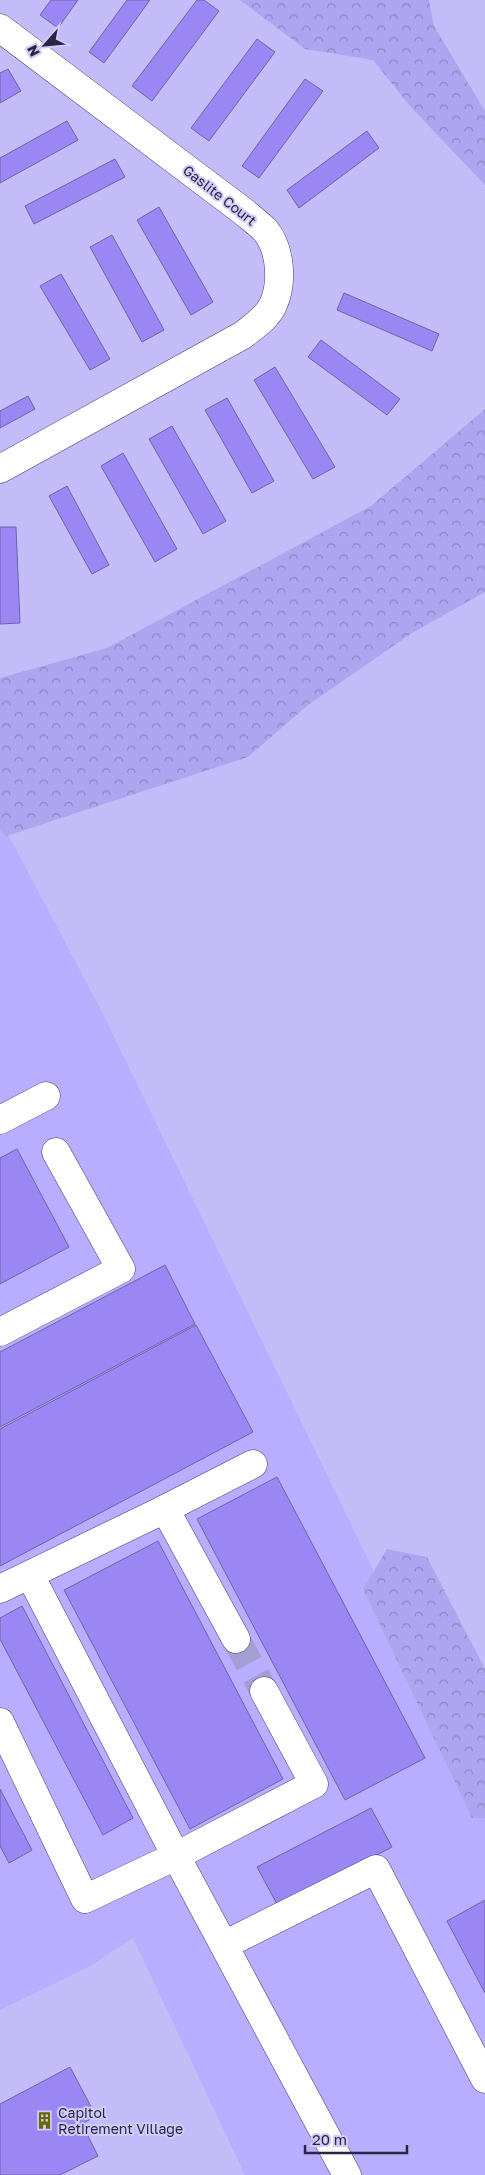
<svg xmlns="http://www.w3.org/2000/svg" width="485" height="2175" font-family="'Golos Text',sans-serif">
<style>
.built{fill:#b8adff}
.forest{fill:url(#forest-crowns)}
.building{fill:#9a87f4;stroke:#6e63a8}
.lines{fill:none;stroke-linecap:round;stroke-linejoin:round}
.minor-tunnel{stroke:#a49ed4;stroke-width:28;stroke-dasharray:28 14;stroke-linecap:butt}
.minor-casing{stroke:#463a7a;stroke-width:29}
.minor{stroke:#fff;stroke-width:28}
.labels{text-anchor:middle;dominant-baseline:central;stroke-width:4;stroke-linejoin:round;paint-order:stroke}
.street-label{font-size:14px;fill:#292441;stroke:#d0ccfa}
.poi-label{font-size:14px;fill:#292441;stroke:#d0ccfa;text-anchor:start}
</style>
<defs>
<pattern id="forest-crowns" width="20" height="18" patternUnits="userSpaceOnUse" patternTransform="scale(1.25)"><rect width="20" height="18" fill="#aea4ef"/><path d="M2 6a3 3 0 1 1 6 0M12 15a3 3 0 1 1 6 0" fill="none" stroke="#8e85c3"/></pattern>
</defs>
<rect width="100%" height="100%" fill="#c3bcf9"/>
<path class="built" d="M0 819 102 1012 485 1800V2175H245L133 1938 90 1966 0 2010Z"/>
<g class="forest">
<path d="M240 0H429L434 26 485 111V185L409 105 373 60 305 49Z"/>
<path d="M485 409V592L412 633 308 705 248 757 6 836 0 830V678L107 648 371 506Z"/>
<path d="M387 1549 427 1557 485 1669V1818H472L363 1589Z"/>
</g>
<g class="building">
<path d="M51 0H78L58 28 40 15Z"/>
<path d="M127 0H150L104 63 89 52Z"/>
<path d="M197 0H204L219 11 152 101 132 86Z"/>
<path d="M257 39 275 52 209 141 191 128Z"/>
<path d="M8 69 21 91 0 103V73Z"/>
<path d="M305 79 323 91 259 178 242 166Z"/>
<path d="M67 121 78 140 0 183V158Z"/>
<path d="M367 131 379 148 299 208 287 190Z"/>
<path d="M115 159 125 177 34 224 25 206Z"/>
<path d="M159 207 213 302 191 315 137 220Z"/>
<path d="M112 235 164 330 142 342 90 247Z"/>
<path d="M61 274 110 359 90 370 40 286Z"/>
<path d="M344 293 439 334 432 351 337 310Z"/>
<path d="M321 340 400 399 387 415 308 357Z"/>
<path d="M275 367 335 467 313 479 254 380Z"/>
<path d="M28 396 35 409 0 428V411Z"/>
<path d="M227 398 274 481 252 493 205 410Z"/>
<path d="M172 426 226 521 203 534 149 439Z"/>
<path d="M123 453 177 549 155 562 101 466Z"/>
<path d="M67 486 109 565 92 574 49 496Z"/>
<path d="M0 527H16L20 623 0 624Z"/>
<path d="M17 1149 69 1247 0 1284V1158Z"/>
<path d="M165 1265 195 1324 0 1427V1352Z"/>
<path d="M196 1325 253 1432 0 1566V1429Z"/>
<path d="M277 1477 425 1758 345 1800 197 1519Z"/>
<path d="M158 1541 283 1779 190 1829 64 1590Z"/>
<path d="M22 1606 133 1818 103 1835 0 1639V1618Z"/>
<path d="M0 1789 32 1850 9 1863 0 1846Z"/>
<path d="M371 1808 392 1847 278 1906 257 1867Z"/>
<path d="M485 1900V1993L447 1921Z"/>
<path d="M70 2067 96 2116 82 2124 98 2156 60 2175H0V2104Z"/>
</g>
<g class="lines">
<path class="minor-tunnel" d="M236 1639 264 1691"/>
<defs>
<g id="minor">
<path d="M0 28 244 212C251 218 259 224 265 230 281 249 283 283 273 305 267 318 253 327 243 335L0 469"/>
<path d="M0 1120 46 1096"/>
<path d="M0 1332 121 1269 56 1152"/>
<path d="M30 1575 176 1856 314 1784 264 1691"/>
<path d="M0 1589 165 1509"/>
<path d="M236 1639 165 1509 253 1464"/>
<path d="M0 1722 85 1899 176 1856 347 2175"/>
<path d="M224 1945 376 1869 485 2079"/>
</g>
</defs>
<use href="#minor" class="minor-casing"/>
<use href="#minor" class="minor"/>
</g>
<defs>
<symbol id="building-bare" viewBox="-9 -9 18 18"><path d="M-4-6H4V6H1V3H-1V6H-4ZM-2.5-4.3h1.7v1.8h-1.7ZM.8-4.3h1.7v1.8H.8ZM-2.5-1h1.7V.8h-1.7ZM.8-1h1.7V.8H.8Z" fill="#686802" stroke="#d0ccfa" stroke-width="2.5" paint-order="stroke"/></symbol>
</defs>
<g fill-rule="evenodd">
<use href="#building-bare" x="32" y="2108" width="25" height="25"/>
</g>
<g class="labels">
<g class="street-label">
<text transform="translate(220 195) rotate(38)">Gaslite Court</text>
</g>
<g class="poi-label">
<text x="58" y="2112">Capitol<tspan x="58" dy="16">Retirement Village</tspan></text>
</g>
</g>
<g transform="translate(45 45) rotate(243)" stroke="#d0ccfa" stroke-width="4" paint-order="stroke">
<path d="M0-4L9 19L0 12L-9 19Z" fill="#292441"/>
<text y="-8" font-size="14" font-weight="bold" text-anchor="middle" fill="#292441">N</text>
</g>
<path d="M305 2145v8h102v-8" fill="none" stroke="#292441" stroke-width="2.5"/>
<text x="312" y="2145" font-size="15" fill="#292441" stroke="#d0ccfa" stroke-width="4" paint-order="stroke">20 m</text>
</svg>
